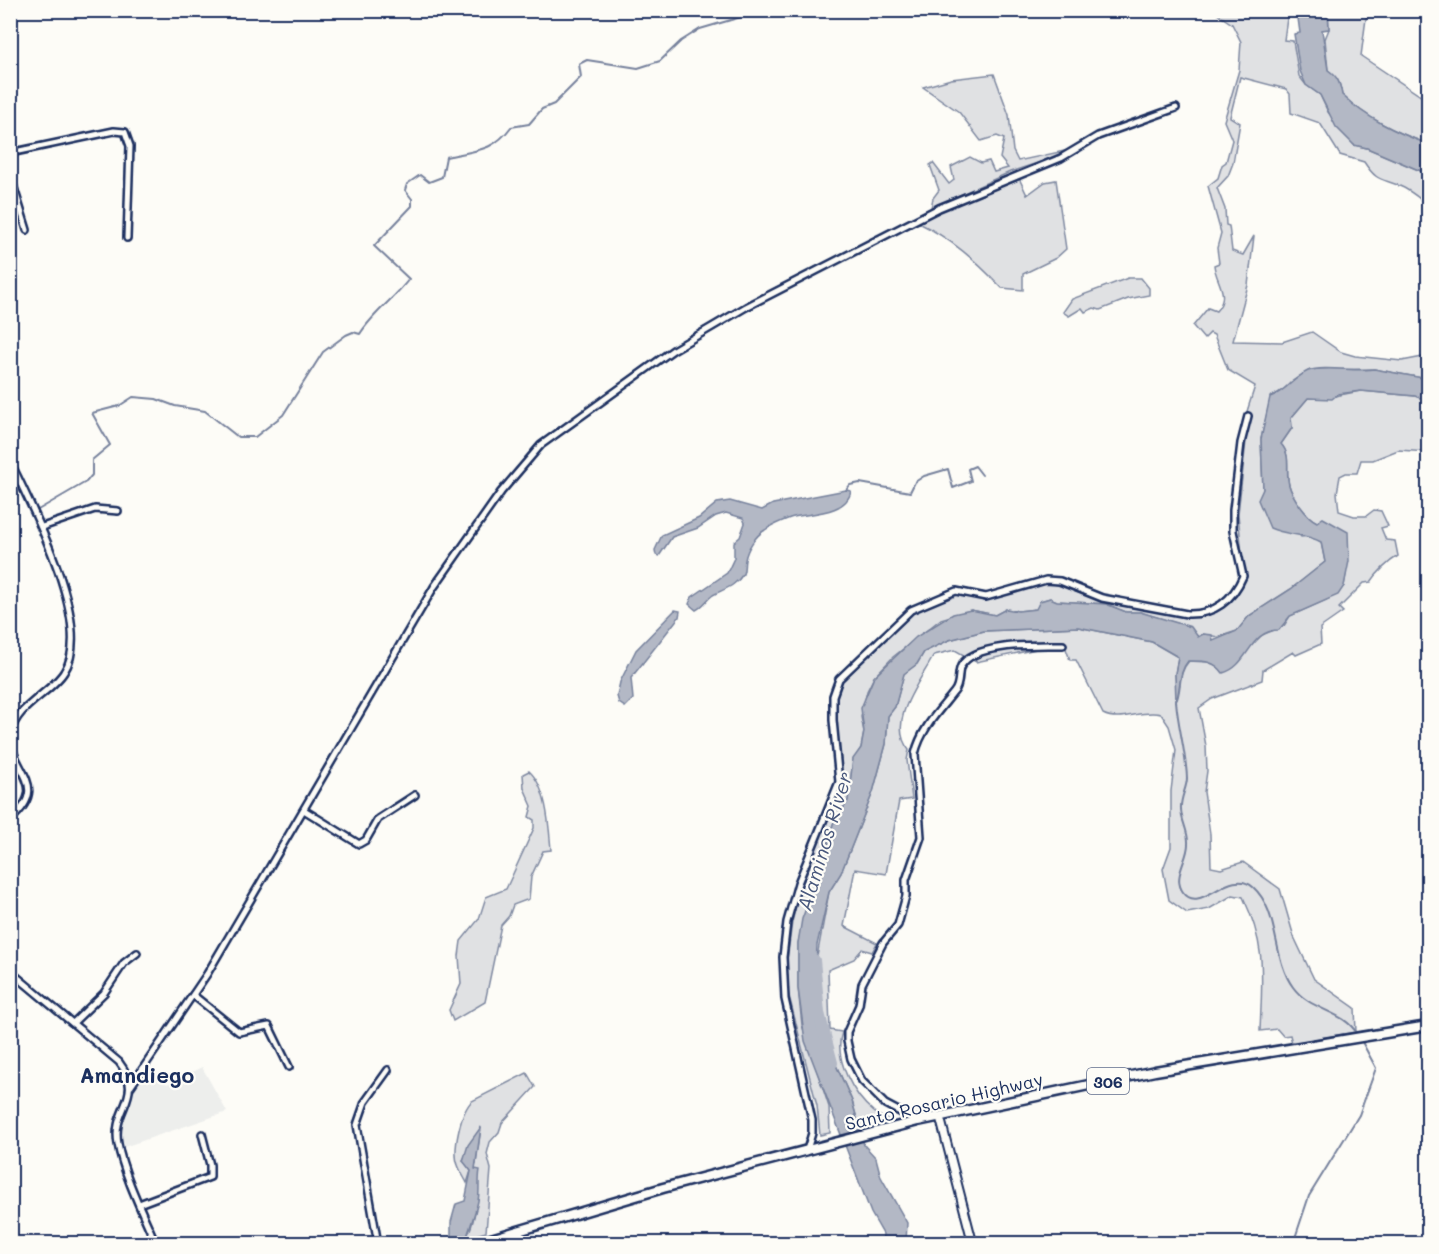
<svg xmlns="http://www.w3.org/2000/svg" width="1439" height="1254" font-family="Mali,sans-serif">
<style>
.built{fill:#edeeec}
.green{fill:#e0e1e3;stroke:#7e88a0;stroke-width:1.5}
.water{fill:#b3b8c5;stroke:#76819c;stroke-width:1.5}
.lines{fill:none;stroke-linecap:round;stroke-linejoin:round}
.stream{stroke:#76819c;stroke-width:2}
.river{stroke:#b3b8c5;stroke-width:12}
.minor-casing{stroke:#1b2f5e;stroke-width:10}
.tertiary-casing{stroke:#1b2f5e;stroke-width:11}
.primary-casing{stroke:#1b2f5e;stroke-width:13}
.minor{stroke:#fdfcf7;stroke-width:5}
.tertiary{stroke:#fdfcf7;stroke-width:7}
.primary{stroke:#fdfcf7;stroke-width:8}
.labels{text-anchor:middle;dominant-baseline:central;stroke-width:4.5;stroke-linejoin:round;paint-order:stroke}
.shield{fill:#fdfcf7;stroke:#5f6c8c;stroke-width:1.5}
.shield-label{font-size:16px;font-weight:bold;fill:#1b2f5e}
.street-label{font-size:18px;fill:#1b2f5e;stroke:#fdfcf7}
.water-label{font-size:20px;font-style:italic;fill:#49587d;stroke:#fdfcf7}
.quarter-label{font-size:21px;font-weight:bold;fill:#1b2f5e;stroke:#fdfcf7}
</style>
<rect width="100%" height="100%" fill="#fdfcf7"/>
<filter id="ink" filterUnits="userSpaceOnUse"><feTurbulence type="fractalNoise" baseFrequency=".0167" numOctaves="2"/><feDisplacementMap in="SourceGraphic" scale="12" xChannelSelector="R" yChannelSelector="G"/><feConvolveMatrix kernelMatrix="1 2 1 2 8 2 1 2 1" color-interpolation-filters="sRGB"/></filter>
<g filter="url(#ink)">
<path class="built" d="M202 1067 227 1112 121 1148 118 1140 121 1121 129 1095 146 1068 167 1084Z"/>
<g class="green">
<path d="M1213 11H1288L1284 40 1293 41 1299 76 1306 85 1320 95 1328 112 1354 145 1367 148 1428 174V205C1420 199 1412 192 1404 188 1383 177 1379 185 1364 162L1340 155 1320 123 1291 113 1290 94 1286 89 1240 77 1230 117 1240 123 1233 163 1228 176 1217 188 1225 209 1226 225 1229 226 1232 251 1243 255 1254 236 1248 285 1233 341 1282 342 1312 332 1341 352 1355 356 1402 361 1428 356V379L1374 369 1310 370 1291 382 1269 405 1261 439 1263 489 1301 537 1312 536 1321 542 1325 562 1291 589 1249 616 1237 631 1218 637 1203 634 1199 637 1182 625 1140 612H1126L1106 604 1057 601 1050 598 1040 601 1037 609 1018 611 1006 609 995 615 971 610 941 619 893 657 874 677 867 691 861 717 864 732 861 748 853 760 848 801 833 824 823 863 807 904 798 943V988L802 1025 829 1107 830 1133 820 1135 817 1106 788 992 787 961 792 922 801 886 839 788 835 696 840 680 913 611 954 593 986 600 1049 582 1093 598 1192 617 1205 615 1230 602 1244 575 1238 514 1246 441 1244 421 1255 386 1228 370 1214 335 1210 333 1204 339 1193 326 1208 308 1216 311C1231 295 1216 283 1214 265L1219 263 1217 248 1221 233 1208 186 1218 178 1222 165 1226 162 1232 140 1224 121 1239 70 1241 42 1232 24Z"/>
<path d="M1328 11H1367L1361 56 1428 101V144C1395 132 1368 119 1342 95 1340 83 1338 77 1328 70L1325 39 1329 29Z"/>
<path d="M994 74 1009 115 1013 151 1018 161 1064 151 1062 155 1010 172 931 208 933 198 939 190 930 165 933 163 949 184 954 180 951 167 970 157 981 163 989 161 994 172 1008 168 1000 158 1004 139 997 136 981 141 959 112 923 87 951 79Z"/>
<path d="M1018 176 1027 195 1045 182 1056 180 1066 249 1056 258 1023 274V290L1002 288C975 260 952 239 917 222Z"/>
<path d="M1128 278H1141L1149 288V295L1128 299 1100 310 1094 308 1085 312 1082 308 1069 316 1063 312 1072 299Z"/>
<path d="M1361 391 1415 396 1428 401V452L1398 450 1373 460H1361L1357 473H1346L1340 476 1337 493 1339 511 1354 516H1366L1374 510 1381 511 1388 526 1381 528 1386 540 1395 541 1398 556C1388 562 1377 573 1371 582L1364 583 1339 608 1343 612 1320 628 1321 644 1296 655 1293 652 1263 670 1262 680 1212 699 1199 708 1206 746 1207 771 1204 792 1210 834 1211 867 1221 869 1243 862 1280 889 1294 937 1314 979 1355 1008 1356 1032 1292 1043 1290 1035 1283 1036 1277 1029 1260 1031C1262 978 1267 947 1243 897L1233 895 1209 909 1187 913 1169 900 1163 869 1171 847V791L1176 750 1169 726 1161 714C1141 709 1121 723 1103 714L1076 660H1070L1064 643 976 662 955 650 934 655C920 682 886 722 909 750L907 760 912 799 899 801 886 874 855 869 844 926 877 943 872 952 862 949 854 959 828 970 830 1030 842 1032C833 1059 854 1096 874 1112 880 1117 889 1120 896 1123L861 1132 852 1101 820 1029 815 967 829 892 841 873 873 792 886 744 888 716 895 707 904 673 917 664 924 652 949 640 984 631 1078 627 1152 642 1178 657 1175 674 1177 700C1182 686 1178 673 1189 661L1208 662 1218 666 1247 650 1262 635 1284 626 1290 616 1326 600 1344 586 1346 574 1317 522C1306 517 1292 497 1289 485 1285 470 1292 456 1281 444L1292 428 1291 418 1308 398C1328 399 1342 394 1361 391Z"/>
<path d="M529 771C547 787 549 827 551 850L543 851 531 877 529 899 513 905 509 916 501 925 485 1002 453 1021 449 1010 461 984 459 956 461 941 479 919 486 897 506 889 534 828V820L529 817 532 806 524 788 523 774Z"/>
<path d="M527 1073 535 1087 502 1123 499 1132 490 1142 487 1154 491 1169 486 1232 466 1238C478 1218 476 1194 479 1171L475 1170 481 1128 463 1160 471 1171 467 1183C464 1177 460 1171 458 1165 452 1151 461 1111 472 1101Z"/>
</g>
<g class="water">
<path d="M1297 11H1328L1329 29 1322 30 1328 70C1338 77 1340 83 1342 95 1368 119 1395 132 1428 144V174L1367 148 1354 145 1336 127 1320 95 1306 85 1300 71 1294 34 1300 33Z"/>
<path d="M1374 369 1428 379V401L1415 396 1361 391 1338 394 1332 399 1308 398 1291 418 1292 428 1281 444C1292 456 1285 470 1289 485 1292 496 1306 517 1317 522L1323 518 1348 532 1349 561 1344 586 1338 595 1290 616 1279 630C1249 630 1249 666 1223 673 1214 660 1203 661 1188 661 1178 673 1181 688 1176 702L1175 674 1178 657 1152 642 1078 627 984 631 949 640 924 652 917 664 904 674 895 707 888 716 886 744 873 792 841 873 829 892 817 945 815 985 820 1029 852 1101 864 1145 876 1158 881 1177 907 1223 906 1243H882L883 1234 871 1213 805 1041 798 988V943L802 919 823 863 833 824 848 801 853 759 861 748 864 732 861 708 874 677 916 637 953 614 971 610 995 615 1006 609 1018 611 1036 609 1040 601 1050 598 1057 601 1106 604 1126 612H1140L1191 627 1198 637 1203 634 1212 635 1213 641 1237 631 1249 616 1291 589 1325 562 1321 542C1306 533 1287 536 1270 528L1258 500 1263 489 1261 439 1270 397C1285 392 1293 378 1308 371 1324 365 1356 372 1374 369Z"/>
<path d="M846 490 851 491C847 515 807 513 790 518 782 521 772 525 765 530 755 536 747 549 745 560 744 565 745 569 743 574 736 586 724 589 713 595 706 600 704 606 696 610L689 604 692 597 727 573 734 558V542L740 537 745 523 743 518 726 513 716 516 698 528 672 537 659 556 656 555 655 550 662 535 699 518 717 503 730 501 762 510 773 504Z"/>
<path d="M675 610 680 611 679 617 631 678 633 699 625 707 619 703 617 696 620 682 636 650Z"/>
<path d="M481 1127 475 1169 480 1170C478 1180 480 1191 478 1201 475 1215 469 1229 465 1243H451V1222L456 1204 465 1201 471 1171 463 1161 468 1145Z"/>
</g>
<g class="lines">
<g class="stream">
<path d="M1239 10H1243"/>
<path d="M846 490 850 485 860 483 910 492 915 482 924 476 948 469 953 488 971 481 968 469 975 466 982 475"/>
<path d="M31 514 86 482 92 475V460L110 445 92 413 119 406 133 397 156 399 175 406 205 411 238 437H255L283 415 323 352 346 335 353 332 360 334C373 313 394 299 409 279L374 246 412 206V199L405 190 407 184 420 175 429 182 442 177 446 157C474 150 492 153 511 127L529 124 542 109 554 104 581 77 579 64 587 60 638 68 660 61 681 41 700 29 765 10"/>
<path d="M1176 701C1178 727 1186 752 1187 778 1187 788 1180 798 1181 809 1181 821 1189 832 1188 844 1188 860 1172 877 1183 892 1200 916 1229 866 1253 887 1280 911 1272 959 1293 987 1311 1012 1343 1009 1358 1035"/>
<path d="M1293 1244 1309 1196 1359 1115 1376 1068 1361 1040"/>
</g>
<path class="river" d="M814 960 819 1013 832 1063"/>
<defs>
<g id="minor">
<path d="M10 153 114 131 125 132 130 146 127 238"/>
<path d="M10 175 27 230"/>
<path d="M10 461C31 506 95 626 64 672 51 693 14 707 11 734 8 770 53 784 10 820"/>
<path d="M42 527 95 509 118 511"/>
<path d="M304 810 359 844 366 840 378 819 415 795"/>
<path d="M10 971 119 1062C146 1097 111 1108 118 1144 123 1173 144 1216 156 1244"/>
<path d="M193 995 239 1032 269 1026 289 1067"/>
<path d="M73 1023 104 993 124 963 137 953"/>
<path d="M131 1086 207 974 434 587 501 492 541 445 673 350 746 307 939 208 1061 158 1098 136 1176 108"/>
<path d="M917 1121 885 1104 862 1081 851 1059 847 1041V1032L859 1005 862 984 883 943 898 925 906 896V880L921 837 915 754C921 729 938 712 954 692 961 684 957 674 961 666 974 642 1040 645 1063 645"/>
<path d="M807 1150 812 1133V1120L785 999 783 957 787 922 798 883 839 782 833 720V696L839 679 911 610 956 591 986 597 1046 580 1060 581 1102 598 1187 614C1214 615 1233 600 1243 576L1233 531V510L1241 443 1248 416"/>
<path d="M139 1204 210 1177V1165L202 1134"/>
<path d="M116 1243 117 1244"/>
<path d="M378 1244 357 1125 365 1102 388 1070"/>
</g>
<path id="tertiary" d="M940 1117 973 1244"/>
<path id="primary" d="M474 1244 663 1188 918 1121 1155 1071 1428 1026"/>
</defs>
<use href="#minor" class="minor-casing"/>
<use href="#tertiary" class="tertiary-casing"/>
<use href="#primary" class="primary-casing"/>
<use href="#minor" class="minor"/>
<use href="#tertiary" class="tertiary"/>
<use href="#primary" class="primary"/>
</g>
</g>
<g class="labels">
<rect class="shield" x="1087" y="1068" width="42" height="26" rx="4.5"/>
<g class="shield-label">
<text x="1108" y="1081">306</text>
</g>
<g class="street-label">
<text transform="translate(944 1101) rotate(-13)">Santo Rosario Highway</text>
</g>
<g class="water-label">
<text transform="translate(824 841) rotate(-73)">Alaminos River</text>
</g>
<g class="quarter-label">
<text x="137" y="1074">Amandiego</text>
</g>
</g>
<rect width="1439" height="1254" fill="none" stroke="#fdfcf7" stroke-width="36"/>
<rect x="18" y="18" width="1403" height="1218" fill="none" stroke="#1b2f5e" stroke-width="2" filter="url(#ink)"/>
</svg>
